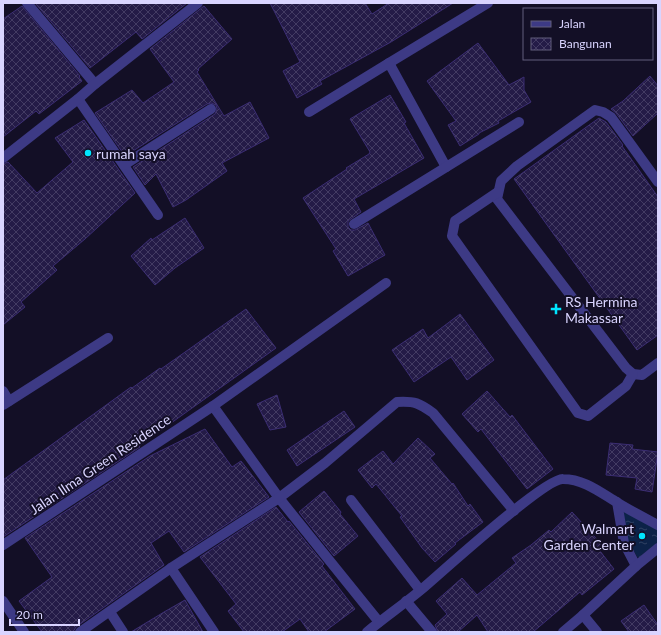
<svg xmlns="http://www.w3.org/2000/svg" width="661" height="635" font-family="Lato,sans-serif">
<style>
.water{fill:url(#water-ripples)}
.building{fill:url(#building-cross-hatch);stroke:#3b2d73}
.lines{fill:none;stroke-linecap:round;stroke-linejoin:round}
.service{stroke:#3d3a85;stroke-width:10}
.minor{stroke:#3d3a85;stroke-width:10}
.poi-dot{fill:#00e5ff;stroke:#130f26;stroke-width:1.5}
.labels{text-anchor:middle;dominant-baseline:central;stroke-width:4;stroke-linejoin:round;paint-order:stroke}
.poi-label{font-size:14px;fill:#d9d4ff;stroke:#130f26;text-anchor:start}
.street-label{font-size:14px;fill:#d9d4ff;stroke:#130f26}
</style>
<defs>
<pattern id="water-ripples" width="26" height="14" patternUnits="userSpaceOnUse"><rect width="26" height="14" fill="#0c2248"/><path d="M2 4q2-2 4 0t4 0M15 11q2-2 4 0t4 0" fill="none" stroke="#2f4163"/></pattern>
<pattern id="building-cross-hatch" width="8" height="8" patternUnits="userSpaceOnUse"><rect width="8" height="8" fill="#241b47"/><path d="M0 0l8 8M0 8l8-8" fill="none" stroke="#433b63"/></pattern>
</defs>
<rect width="100%" height="100%" fill="#130f26"/>
<path class="water" d="M623 511 658 530V542L638 558 628 542Z"/>
<g class="building">
<path d="M35 3H187L142 39 136 32 90 68Z"/>
<path d="M270 3H365L372 14 389 3H453L391 42 320 81 322 84 297 98 283 71 300 62Z"/>
<path d="M22 6 80 76 79 77 82 81 39 114 36 111 3 137V19Z"/>
<path d="M204 6 232 39 198 69 199 70 197 72 224 116 250 102 269 138 222 163 227 171 186 200 173 207 156 174 145 185 133 167 215 114 217 109 216 105 211 103 207 104 125 156 95 113 132 90 143 103 174 82 150 49Z"/>
<path d="M478 43 509 85 524 77V90L531 102 498 121 499 123 479 133V134L460 146 448 125 456 121 427 81Z"/>
<path d="M650 76 658 86V113L633 136 616 113 611 109 623 101Z"/>
<path d="M390 95 406 122 404 123 424 158 354 199 361 212 348 221V227L351 230H355L368 223 385 255 348 276 333 251 336 249 303 198 347 169 346 168 369 154 370 152 350 119Z"/>
<path d="M599 118 606 122 623 145 622 146 658 197V335L637 350 514 179Z"/>
<path d="M84 120 135 193 85 239 53 266 57 270 21 302 25 307 3 325V164L8 162 37 193 73 162 55 138Z"/>
<path d="M185 218 204 248 175 268 155 285 131 256 151 238 152 240Z"/>
<path d="M246 309 276 348 139 446 140 447 3 537V480L131 387 132 388 160 368 161 369Z"/>
<path d="M460 314 494 360 467 380 451 357 414 382 392 350 423 329 428 338Z"/>
<path d="M487 391 510 417 512 415 553 469 527 489 481 429 478 432 462 414Z"/>
<path d="M277 395 286 427 270 430 257 404Z"/>
<path d="M344 411 355 427 297 466 287 450Z"/>
<path d="M205 429 232 467 241 461 269 497 184 552 169 531 151 543 164 565 76 627 73 632H42L19 601 52 577 25 538 150 456Z"/>
<path d="M418 438 435 454 430 458 452 484 453 483 468 506 470 504 483 522 455 543 456 544 435 562 422 548 400 517 402 516 376 484 372 488 358 470 383 451 393 464Z"/>
<path d="M610 443 633 445 632 449 658 452 652 492 635 489 637 478 606 475Z"/>
<path d="M324 491 341 512 340 514 358 536 334 556 299 512Z"/>
<path d="M276 507 288 522 289 521 324 564 322 566 355 609 324 632H309L300 619 282 632H244L228 611 236 604 200 557Z"/>
<path d="M572 512 604 547 600 551 614 569 582 595 580 592 533 632H488L477 615 458 632H438L435 625 447 614 436 601 462 578 477 595 516 563 512 558 531 545 549 530 551 532Z"/>
<path d="M185 600 203 632H131L164 612Z"/>
<path d="M644 605 658 625V632H629L621 621Z"/>
</g>
<g class="lines">
<g class="service">
<path d="M658 182 611 117 603 112 595 110 517 166 501 181 497 199 626 368 633 374 642 375 658 363"/>
<path d="M498 192 455 221 452 236 578 413 588 416 626 386 633 374"/>
</g>
<g class="minor">
<path d="M27 3 95 84"/>
<path d="M389 63 488 3"/>
<path d="M78 99 158 215"/>
<path d="M309 112 389 63 446 167"/>
<path d="M3 158 78 99 95 84 198 3"/>
<path d="M124 165 211 109"/>
<path d="M354 224 519 122"/>
<path d="M3 391 9 401"/>
<path d="M3 405 108 338"/>
<path d="M213 406 279 498 379 622"/>
<path d="M351 500 420 590"/>
<path d="M617 502 624 543 636 566"/>
<path d="M3 545 213 406 386 283"/>
<path d="M171 568 214 632"/>
<path d="M3 601 24 632"/>
<path d="M406 601 432 632"/>
<path d="M110 612 123 632"/>
<path d="M80 632 171 568 279 498 325 463 397 402C415 401 419 403 433 413L514 511"/>
<path d="M367 632C385 617 404 604 422 589 442 572 545 478 563 479 584 479 601 493 618 503 631 511 645 518 658 525"/>
<path d="M563 632 583 615"/>
<path d="M597 632 583 615 636 566 658 548"/>
</g>
</g>
<g class="poi-dot">
<circle cx="88" cy="153" r="4"/>
<path d="M554 303h4v4h4v4h-4v4h-4v-4h-4v-4h4z"/>
<circle cx="642" cy="536" r="4"/>
</g>
<g class="labels">
<g class="poi-label">
<text x="96" y="153">rumah saya</text>
<text x="565" y="301">RS Hermina<tspan x="565" dy="16">Makassar</tspan></text>
<text x="634" y="528" text-anchor="end">Walmart<tspan x="634" dy="16">Garden Center</tspan></text>
</g>
<g class="street-label">
<text transform="translate(100 464) rotate(-34)">Jalan Ilma Green Residence</text>
</g>
</g>
<rect width="661" height="635" fill="none" stroke="#d9d4ff" stroke-width="8"/>
<rect x="523" y="8" width="130" height="52" fill="#130f26" stroke="#625e7d"/>
<rect x="531" y="21" width="20" height="6" fill="#3d3a85" stroke="#625e7d"/>
<text x="559" y="28" font-size="12" fill="#d9d4ff">Jalan</text>
<rect x="531" y="38" width="20" height="12" fill="url(#building-cross-hatch)" stroke="#625e7d"/>
<text x="559" y="48" font-size="12" fill="#d9d4ff">Bangunan</text>
<path d="M10 619v6h69v-6" fill="none" stroke="#d9d4ff" stroke-width="2"/>
<text x="16" y="619" font-size="12" fill="#d9d4ff" stroke="#130f26" stroke-width="3" paint-order="stroke">20 m</text>
</svg>
